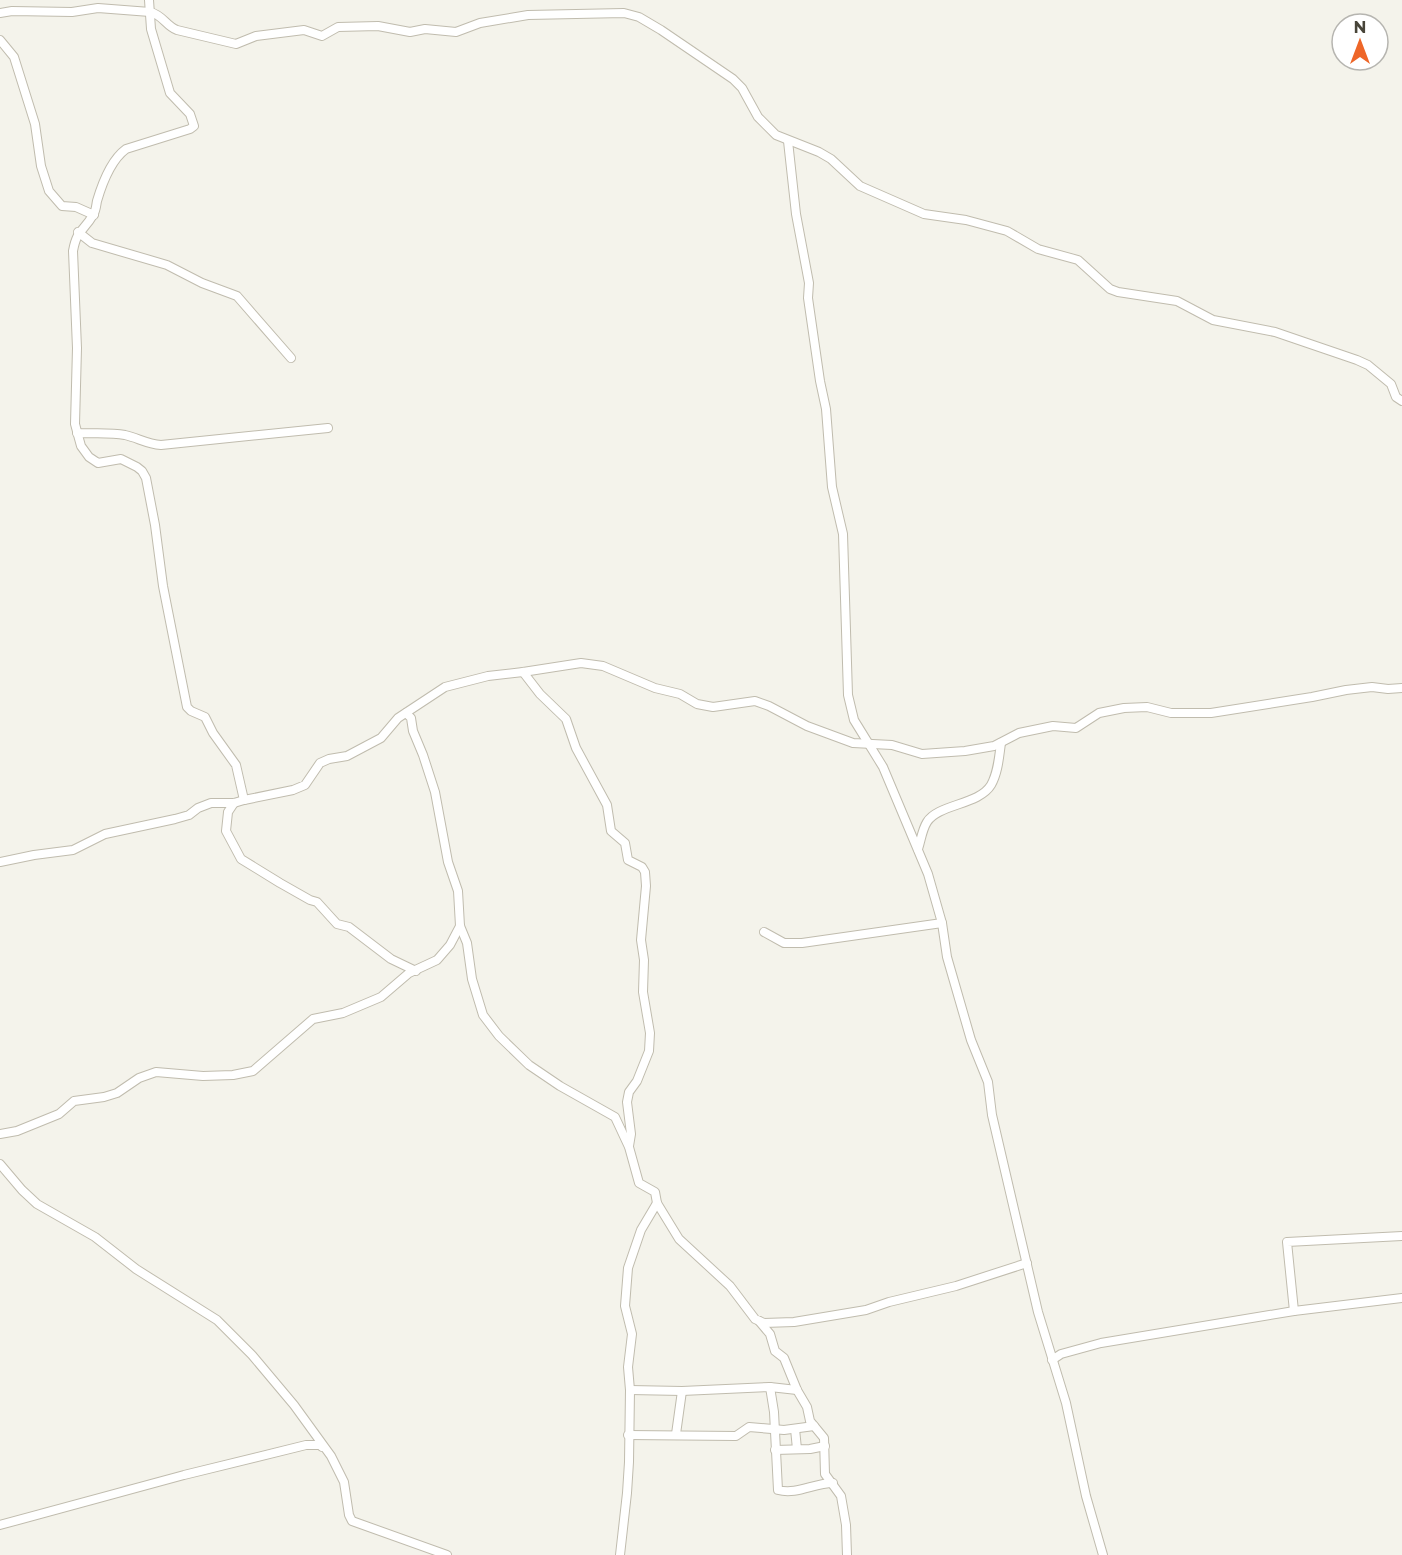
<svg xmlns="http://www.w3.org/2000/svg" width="1402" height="1555" font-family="Montserrat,sans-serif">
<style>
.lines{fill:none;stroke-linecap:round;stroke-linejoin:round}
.street-casing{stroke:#c0bcae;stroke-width:10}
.street{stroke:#fff;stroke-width:8}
</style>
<rect width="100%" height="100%" fill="#f4f3eb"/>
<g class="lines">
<defs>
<g id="street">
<path d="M149 0 151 29 170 93 190 114 194 126 190 129 126 149C111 160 102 184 97 201 96 206 96 211 93 215 84 231 77 229 73 251L77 348 75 424 81 446 89 457 98 463 121 459 137 467 142 471 146 478 155 525 163 586 187 707 191 711 205 717 213 733 236 765 244 800"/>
<path d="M0 13 12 11 72 12 98 8 150 12C163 15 166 26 177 30L236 44 256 36 304 30 322 36 338 27 378 26 410 32 425 29 456 32 480 23 528 15 624 13 639 17 661 30 733 79 742 88 758 117 776 135 819 152 831 159 860 186 924 214 966 220 1007 231 1038 249 1078 260 1110 289 1118 292 1177 301 1213 320 1275 332 1357 360 1368 365 1391 384 1396 397 1402 401"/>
<path d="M0 40 14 57 35 124 41 166 49 191 62 206 76 207 94 215"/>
<path d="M788 141 796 214 809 283 808 298 820 381 826 409 832 487 843 534 848 695 854 720 883 767 928 874 942 923 947 957 971 1040 988 1082 992 1115 1038 1312 1066 1403 1086 1496 1103 1555"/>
<path d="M78 232 92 243 167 265 202 283 237 296 291 358"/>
<path d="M77 433C92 434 109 432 125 435 138 438 147 444 161 445L328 428"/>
<path d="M523 672 540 694 566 719 576 748 607 805 611 831 625 843 628 860 642 867 645 872 646 886 641 940 644 960 643 992 650 1033 649 1051 637 1081 629 1092 627 1102 631 1134 629 1146"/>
<path d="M406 713 411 718 413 731 423 755 435 792 448 862 458 891 460 926 467 943 472 979 483 1015 499 1036 529 1065 560 1086 615 1117 629 1147 639 1183 655 1192 657 1203 679 1239 730 1286 755 1319 764 1323 794 1322 866 1310 889 1302 956 1286 1027 1263"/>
<path d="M234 803 228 812 226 831 241 859 280 883 310 900 317 902 337 924 349 927 391 959 416 971"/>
<path d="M918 849C921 840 922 830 927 822 938 804 979 805 991 785 998 773 999 757 1001 743"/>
<path d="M0 862 34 855 73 850 105 834 175 819 189 815 198 808 211 803H234L244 800 293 790 305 785 320 763 329 759 347 756 381 738 398 718 445 687 488 676 523 672 581 663 603 666 655 688 680 694 697 704 713 707 755 701 769 706 807 726 853 743 892 745 922 754 965 751 994 746 1019 733 1053 726 1076 728 1099 713 1124 708 1147 707 1171 713H1211L1312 697 1346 690 1372 687 1388 689 1402 688"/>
<path d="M764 932 784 943H802L942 923"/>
<path d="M0 1134 17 1131 59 1114 74 1101 104 1097 117 1093 139 1078 156 1072 203 1076 233 1075 253 1071 313 1019 343 1013 381 997 409 973 437 960 450 945 460 926"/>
<path d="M0 1164 22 1190 37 1204 95 1237 136 1269 217 1320 252 1355 294 1405 331 1456 344 1482 349 1515 352 1521 447 1555"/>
<path d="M1294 1311 1287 1242 1402 1236"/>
<path d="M759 1321 770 1334 775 1351 784 1358 797 1390 807 1407 810 1421 824 1438 825 1474 841 1496 846 1525 847 1555"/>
<path d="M1052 1360 1061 1354 1101 1343 1294 1311 1402 1298"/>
<path d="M770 1387 774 1412 778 1490C797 1495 814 1483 833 1483"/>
<path d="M630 1390 682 1391 770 1387 797 1390"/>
<path d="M795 1429 797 1449"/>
<path d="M676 1434 682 1391"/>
<path d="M628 1435 736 1436 749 1427 784 1430 814 1426"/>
<path d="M775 1450 810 1449 825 1446"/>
<path d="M0 1525 184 1475 306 1445H320L322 1447"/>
<path d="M620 1555 627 1493 629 1462 630 1390 628 1367 632 1334 625 1306 628 1268 641 1230 657 1203"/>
</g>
</defs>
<use href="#street" class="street-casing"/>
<use href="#street" class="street"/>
</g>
<g transform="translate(1360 42)"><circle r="28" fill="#ffffff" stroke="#b6b5b0" stroke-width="1.5"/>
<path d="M0-4.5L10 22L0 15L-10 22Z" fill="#ee6628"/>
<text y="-9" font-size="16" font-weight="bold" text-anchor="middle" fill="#484539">N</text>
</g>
</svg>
